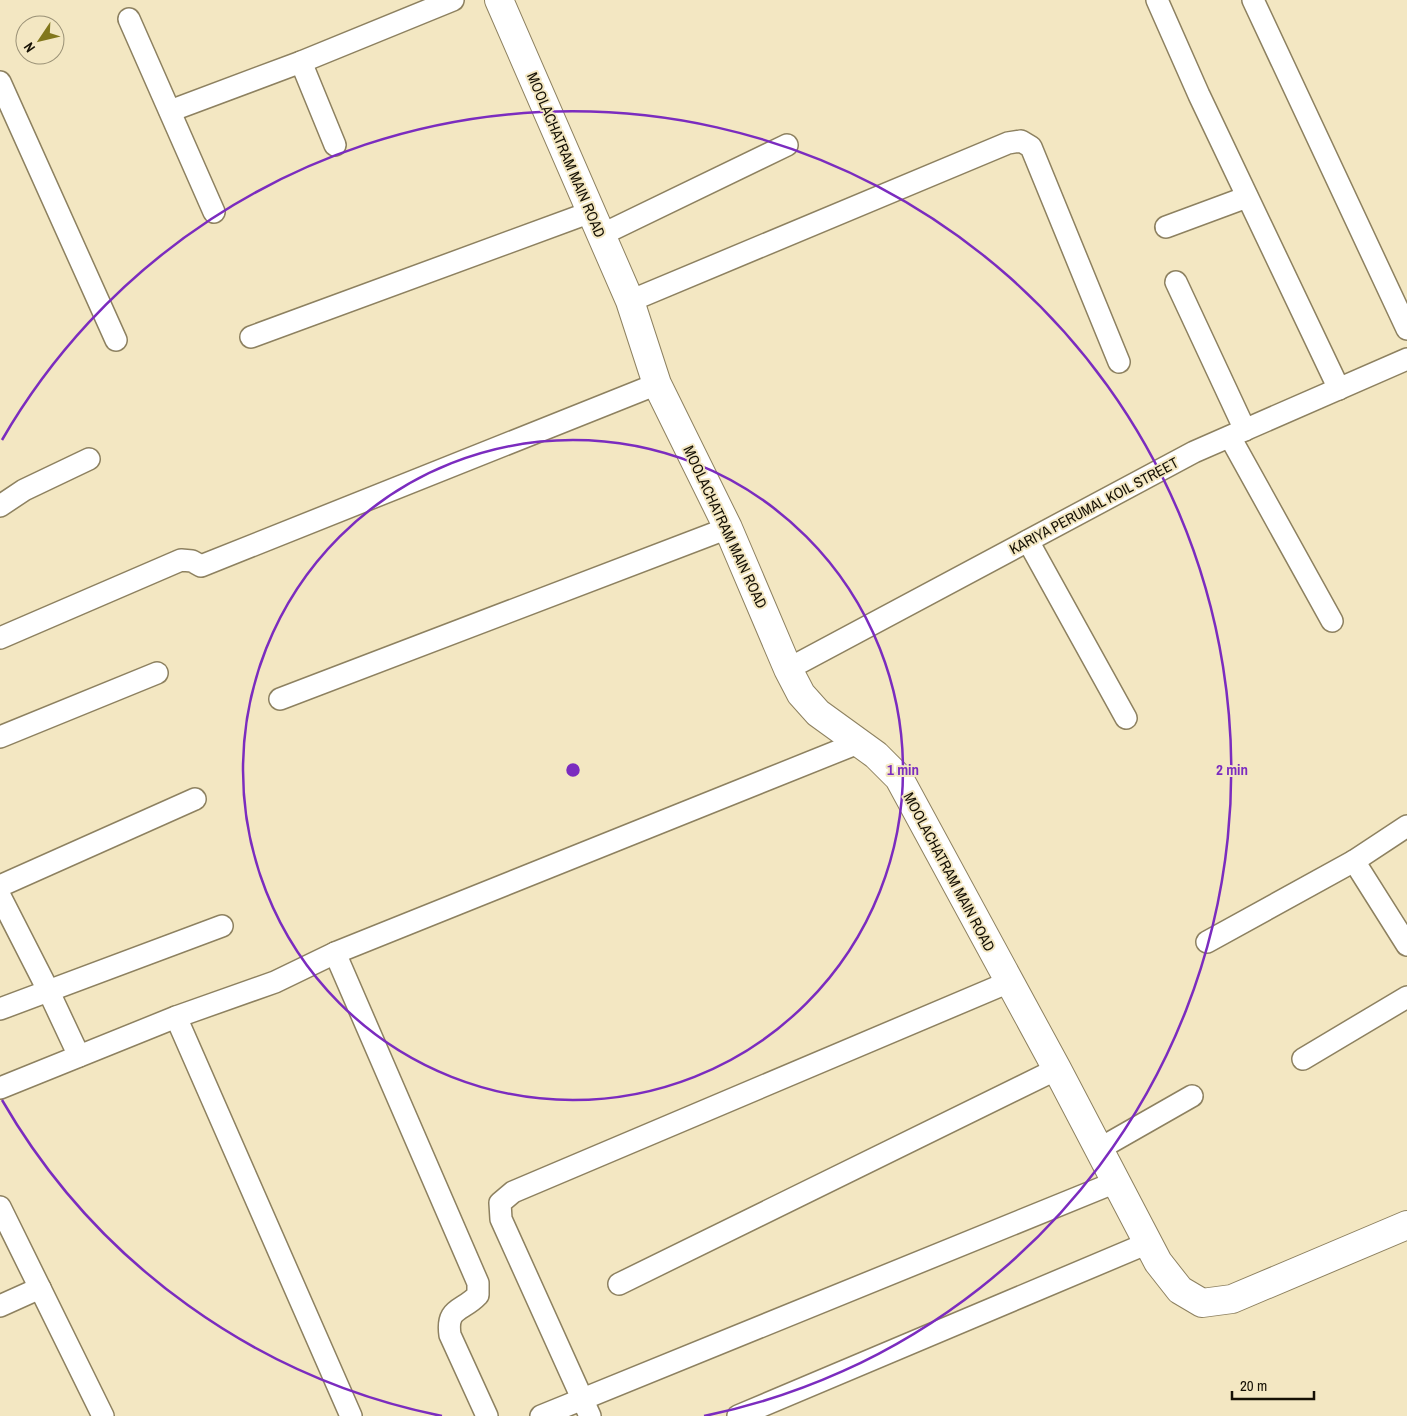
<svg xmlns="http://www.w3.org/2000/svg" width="1407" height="1416" font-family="'Archivo Narrow',sans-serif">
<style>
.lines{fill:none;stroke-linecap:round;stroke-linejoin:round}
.street-casing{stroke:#8d8160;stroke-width:24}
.secondary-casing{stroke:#8d8160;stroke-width:30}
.street{stroke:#fff;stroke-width:21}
.secondary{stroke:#fff;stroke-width:28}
.ring{fill:none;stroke:#7b2cbf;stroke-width:2.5}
.labels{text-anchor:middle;stroke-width:4;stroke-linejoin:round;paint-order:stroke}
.street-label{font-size:15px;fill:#151004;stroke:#f3e7c2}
.centre{fill:#7b2cbf;stroke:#f3e7c2;stroke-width:2.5}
.ring-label{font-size:15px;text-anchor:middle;font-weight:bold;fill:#7b2cbf;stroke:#f3e7c2;stroke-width:4;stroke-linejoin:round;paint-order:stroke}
</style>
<rect width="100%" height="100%" fill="#f3e7c2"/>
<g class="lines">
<defs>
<g id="street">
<path d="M1157,0L1199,95L1339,389"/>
<path d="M1253,0L1407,329"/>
<path d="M129,19L214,212"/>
<path d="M301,62L335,145"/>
<path d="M0,82L116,340"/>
<path d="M170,111L301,62L453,0"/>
<path d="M1166,227L1247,197"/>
<path d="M601,235L787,145"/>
<path d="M1176,282L1245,430"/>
<path d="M630,301L1008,143L1021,141L1031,147L1119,362"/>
<path d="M251,337L591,212"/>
<path d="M1230,437L1332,621"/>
<path d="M0,506L24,490L89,459"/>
<path d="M1028,541L1126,718"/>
<path d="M0,638L181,560L192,561L201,566L657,384"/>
<path d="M788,669L1194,452L1407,359"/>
<path d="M280,699L728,528"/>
<path d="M0,737L157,673"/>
<path d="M1354,861L1407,945"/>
<path d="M0,886L195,799"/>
<path d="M0,896L48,990L79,1056"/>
<path d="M1207,942L1354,861L1407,826"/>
<path d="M335,953L478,1283V1295C462,1312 446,1307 450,1335L487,1416"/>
<path d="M0,1009L222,926"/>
<path d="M176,1017L351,1416"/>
<path d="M1303,1059L1407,997"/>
<path d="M0,1088L176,1017L275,982L335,953L858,743"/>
<path d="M1099,1149L1192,1096"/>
<path d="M0,1207L103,1416"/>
<path d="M619,1284L1057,1069"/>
<path d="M0,1306L40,1288"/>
<path d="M541,1416L1116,1182"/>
<path d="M590,1416L501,1219L500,1203L513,1192L1009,982"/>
<path d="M738,1416L1148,1243"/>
</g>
<path id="secondary" d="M499,0L630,301L657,384L728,528L788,669L801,694L818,713L876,755L899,778L1057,1069L1158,1262L1180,1290L1202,1303L1232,1299L1407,1225"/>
</defs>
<use href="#street" class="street-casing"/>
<use href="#secondary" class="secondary-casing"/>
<use href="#street" class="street"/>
<use href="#secondary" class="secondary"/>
</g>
<g class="ring">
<circle cx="573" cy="770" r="330"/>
<path d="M442 1416A659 659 0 0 1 2 1100M2 440A659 659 0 1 1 704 1416"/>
</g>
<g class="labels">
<g class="street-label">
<text transform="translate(566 155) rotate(67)" y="5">MOOLACHATRAM MAIN ROAD</text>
<text transform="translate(1094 506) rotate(-28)" y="5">KARIYA PERUMAL KOIL STREET</text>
<text transform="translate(725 527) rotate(65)" y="5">MOOLACHATRAM MAIN ROAD</text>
<text transform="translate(949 872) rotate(62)" y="5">MOOLACHATRAM MAIN ROAD</text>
</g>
</g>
<circle cx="573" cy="770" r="8" class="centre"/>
<g class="ring-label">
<text x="903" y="775">1 min</text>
<text x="1232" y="775">2 min</text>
</g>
<g transform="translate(40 40) rotate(235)"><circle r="24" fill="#f3e7c2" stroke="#9a9176"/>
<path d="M0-4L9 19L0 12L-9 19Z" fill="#82771c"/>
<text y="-8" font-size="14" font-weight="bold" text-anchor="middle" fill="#151004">N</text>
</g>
<path d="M1232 1391v8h82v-8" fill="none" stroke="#151004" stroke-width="2.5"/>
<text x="1240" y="1391" font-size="15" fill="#151004" stroke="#f3e7c2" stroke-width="4" paint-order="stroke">20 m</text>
</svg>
